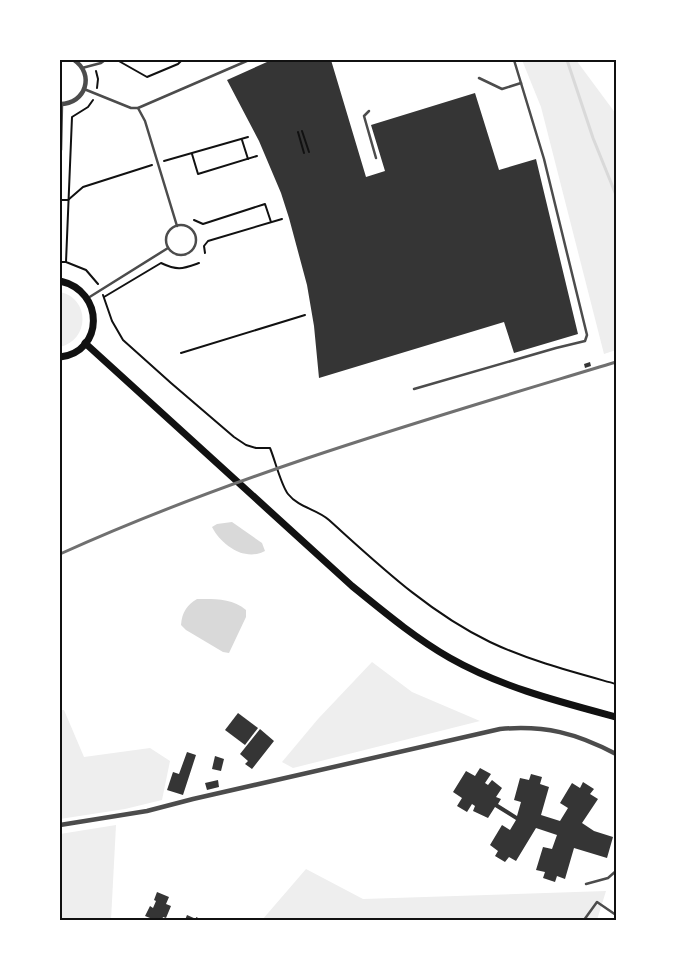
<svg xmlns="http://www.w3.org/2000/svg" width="676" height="980" font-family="'Space Grotesk',sans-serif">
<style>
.green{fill:#eee}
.water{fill:#d9d9d9}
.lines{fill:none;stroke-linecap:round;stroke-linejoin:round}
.stream{stroke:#d9d9d9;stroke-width:3}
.building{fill:#353535}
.path{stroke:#111;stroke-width:2}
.service{stroke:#4c4c4c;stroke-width:2.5}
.minor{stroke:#4c4c4c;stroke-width:4.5}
.primary{stroke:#111;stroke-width:7}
.rail{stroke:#707070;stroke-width:3}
.neatline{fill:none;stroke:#111;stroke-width:2}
</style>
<rect width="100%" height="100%" fill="#fff"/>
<g class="green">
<path d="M522,60H576L616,114V350L604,354L541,107Z"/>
<path d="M60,292C90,298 90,340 60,347Z"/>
<path d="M372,662L412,692L480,721L293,768L282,762L318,719Z"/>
<path d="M60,710H64L84,757L150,748L170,761L162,800L125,809L60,819Z"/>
<path d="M116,825L111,920H60V834Z"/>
<path d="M306,869L363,899L606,891L597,920H262Z"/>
</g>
<g class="water">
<path d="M232,522L262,543L265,551C245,562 221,545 212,527L217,524Z"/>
<path d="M197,599C215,599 232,598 246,610V617L229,653L223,652L186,630L181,625C182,612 187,605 197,599Z"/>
</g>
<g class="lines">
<path class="stream" d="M567,60L593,138L616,195"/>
</g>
<g class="building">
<path d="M266,60H331L366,177L385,171L371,125L475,93L499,170L536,159L578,334L514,353L504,322L319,378L314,326L307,285L289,218L281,193L259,141L227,80L267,62Z"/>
<path d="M590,362L591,366L585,368L584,364Z"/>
<path d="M238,713L258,728L245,745L225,730Z"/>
<path d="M260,729L274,741L252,769L245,764L248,761L240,754Z"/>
<path d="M187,752L196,755L183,795L167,790L173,772L179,774Z"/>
<path d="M215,756L224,759L221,771L212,769Z"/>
<path d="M480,768L491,774L485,783L488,785L492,780L502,788L496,797L501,799L498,804L517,816L521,802L514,800L520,778L529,780L531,774L542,777L540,784L549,787L541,815L560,821L568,808L560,803L572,783L580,788L583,782L594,789L590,794L598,799L582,823L594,831L613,837L607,858L574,848L565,879L557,876L555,882L543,878L545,872L536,870L543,847L552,849L557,835L536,828L516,861L509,857L505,862L495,856L498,851L490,845L502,825L510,830L516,820L495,807L488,818L473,811L475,806L472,804L467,812L457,806L462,798L453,792L466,771L475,776Z"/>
<path d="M218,780L219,787L207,790L205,783Z"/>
<path d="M157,892L169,897L166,904L171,906L166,918L163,917L162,920H155L145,916L150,906L153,908L156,901L154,900Z"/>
<path d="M187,915L196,919V917L203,920H185Z"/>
</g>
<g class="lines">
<g class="path">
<path d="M117,60L147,77L178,64L182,60"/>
<path d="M96,71L98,79L97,88"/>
<path d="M93,100L88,107L72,117L66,262L86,270L98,284"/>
<path d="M302,131L309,152"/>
<path d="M298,132L304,153"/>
<path d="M242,140L248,159"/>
<path d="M192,154L198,174L257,156"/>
<path d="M164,161L248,137"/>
<path d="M60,200H68L83,187L152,165"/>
<path d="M194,220L203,224L265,204L271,222"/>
<path d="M205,253L204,246L208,241L282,219"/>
<path d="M60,262H66"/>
<path d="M103,295L112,321L123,340L171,383L234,437L246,445L256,448H270C275,460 281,485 288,494C299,508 317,509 329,520C379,565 428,612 490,642C530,661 573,672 616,684"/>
<path d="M104,297L161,263C178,271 182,269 199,263"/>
<path d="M181,353L305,315"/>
</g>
<g class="service">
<path d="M82,68L101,63L105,60"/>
<path d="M479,78L502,89L521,83"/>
<path d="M84,89L131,108H138L249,60"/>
<path d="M138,108L145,121L177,226"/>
<path d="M369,111L364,116L376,158"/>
<circle cx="181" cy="240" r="15"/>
<path d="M88,298L168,248"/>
<path d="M414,389L556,348L585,341L587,335L544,159L514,60"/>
<path d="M586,884L608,878L616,871"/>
<path d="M584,920L597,902L616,915"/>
</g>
<g class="minor">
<path d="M60,104C86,104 95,74 74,60"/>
<path d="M60,150L61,104"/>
<path d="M60,825L147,811L193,799L500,729C545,725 576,733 616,754"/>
</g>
<g class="primary">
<path d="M60,281C105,291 104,352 60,357"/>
<path d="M85,343L352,586C384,612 415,638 450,658C501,687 560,702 616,717"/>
</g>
<path class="rail" d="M60,554C239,473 428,419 616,362"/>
</g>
<rect width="676" height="980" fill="none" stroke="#ffffff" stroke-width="122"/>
<rect x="61" y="61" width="554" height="858" class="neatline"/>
</svg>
